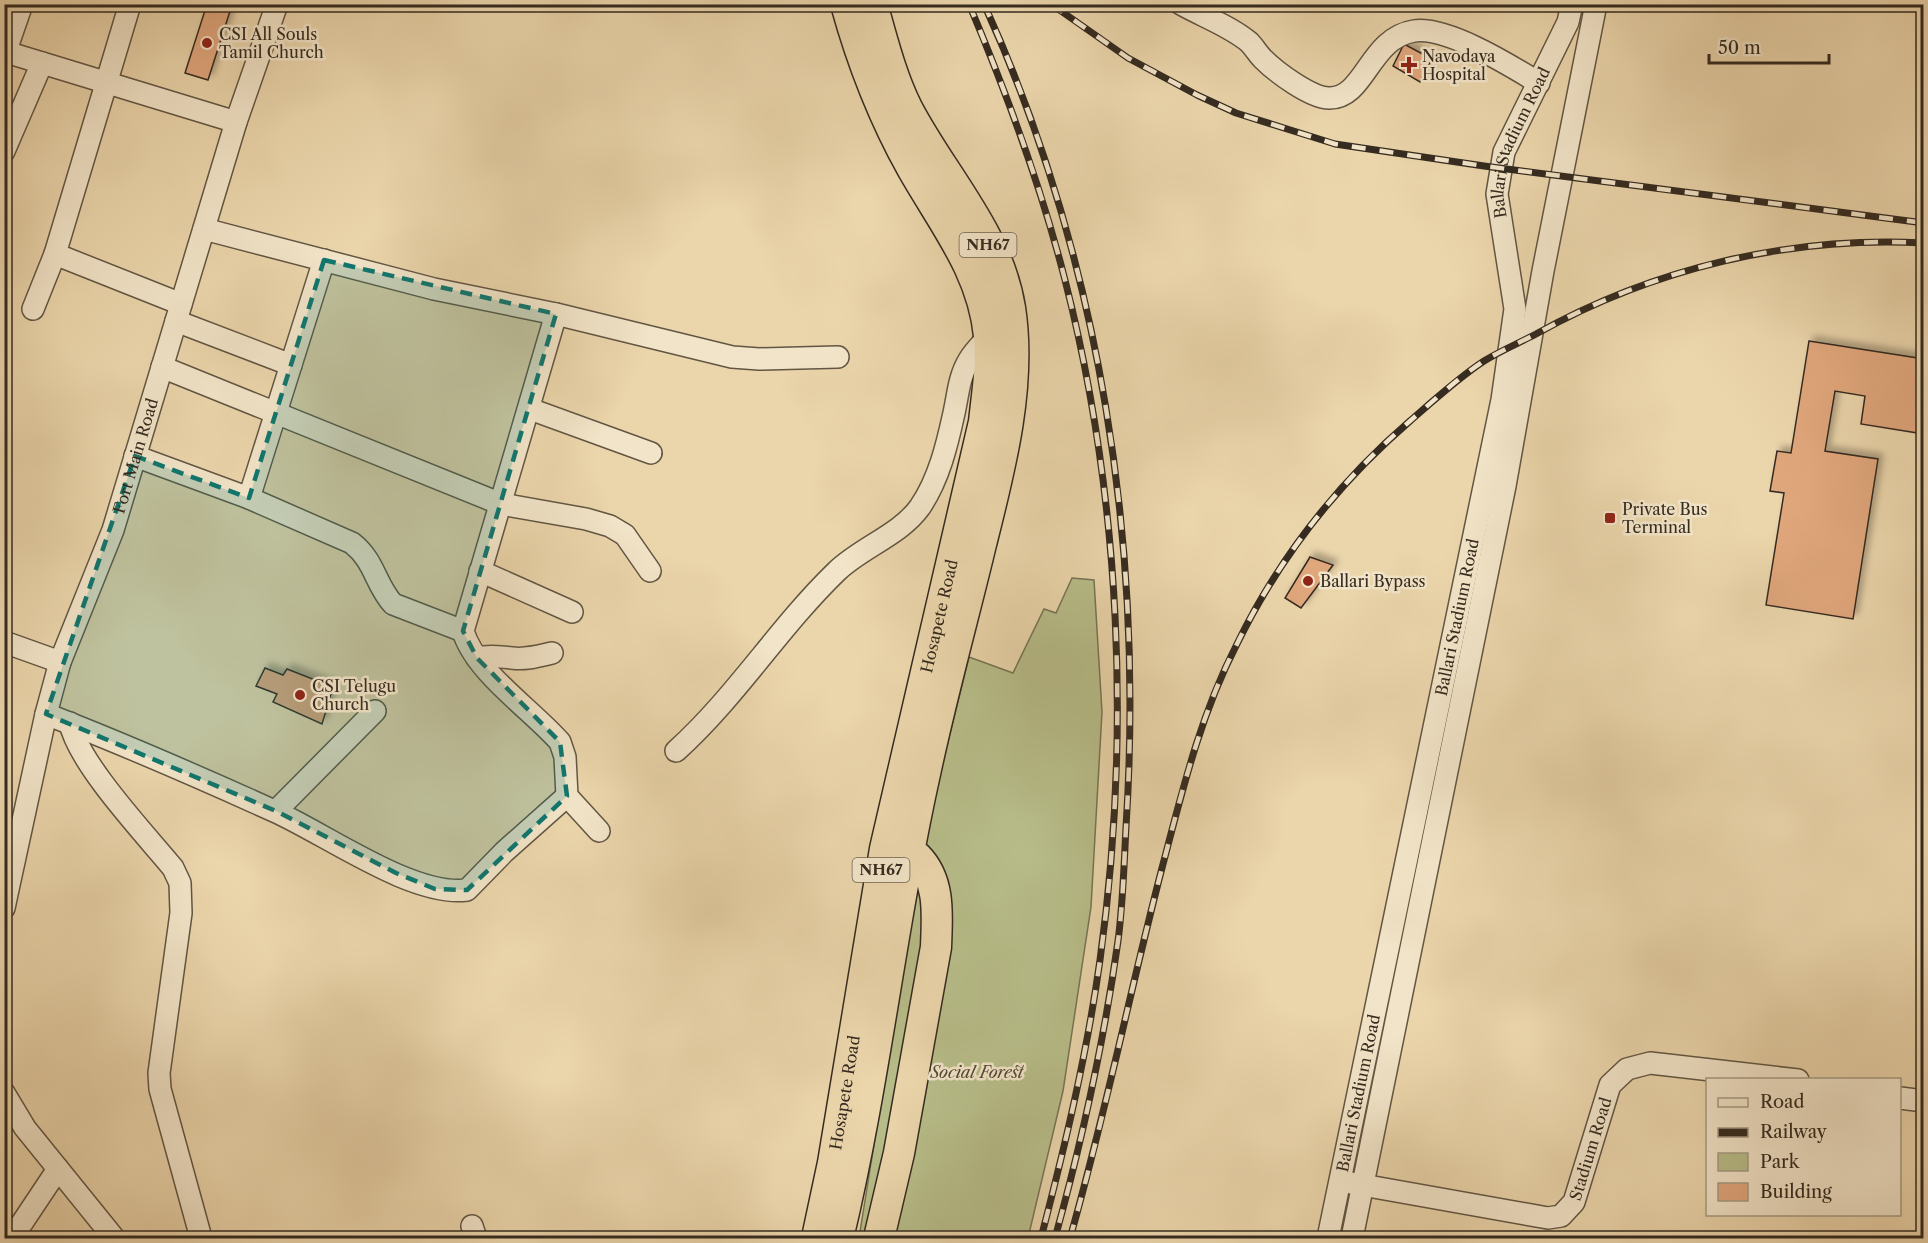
<svg xmlns="http://www.w3.org/2000/svg" width="1928" height="1243" font-family="'Libre Caslon Text',serif">
<style>
.green{fill:#b7bd89;stroke:#767454;stroke-width:1.5}
.building{fill:#e0a67c;stroke:#352b20;stroke-width:1.5;filter:url(#shadow)}
.lines{fill:none;stroke-linecap:round;stroke-linejoin:round}
.minor-casing{stroke:#625643;stroke-width:24}
.highway-casing{stroke:#352b20;stroke-width:33}
.minor{stroke:#f2e4c8;stroke-width:21}
.highway{stroke:#ebd5ab;stroke-width:30}
.rail-casing{stroke:#352b20;stroke-width:7}
.rail{stroke:#f2e4c8;stroke-width:4.5;stroke-dasharray:14;stroke-linecap:butt}
.marked{fill:#0f766e;fill-opacity:0.2;stroke:#0f766e;stroke-width:4.5;stroke-dasharray:12 8;stroke-linejoin:round}
.poi-dot{fill:#8f2418;stroke:#f2e4c8;stroke-width:2}
.labels{text-anchor:middle;stroke-width:5;stroke-linejoin:round;paint-order:stroke}
.shield{fill:#f2e4c8;stroke:#6e6252;stroke-width:1.5}
.shield-label{font-size:15px;font-weight:bold;fill:#352b20}
.poi-label{font-size:16px;fill:#352b20;stroke:#f2e4c8;text-anchor:start}
.street-label{font-size:16px;fill:#352b20;stroke:#f2e4c8}
.park-label{font-size:16px;font-style:italic;fill:#4f4835;stroke:#f2e4c8}
</style>
<defs>
<filter id="shadow"><feDropShadow dx="5" dy="-5" stdDeviation="3" flood-color="#0004"/></filter>
</defs>
<rect width="100%" height="100%" fill="#ebd5ab"/>
<filter id="stains"><feTurbulence type="fractalNoise" baseFrequency=".00333" numOctaves="4"/><feColorMatrix values="0 0 0 0 .2 0 0 0 0 .09 0 0 0 0 .02 0 0 0 .5 -.17"/></filter>
<radialGradient id="worn" r=".72"><stop offset=".6" stop-color="#630" stop-opacity="0"/><stop offset="1" stop-color="#630" stop-opacity=".3"/></radialGradient>
<path class="green" d="M1072,578L1094,580L1102,712L1091,907L1063,1091L1028,1238H859L921,851L969,657L1013,673L1044,609L1056,613Z"/>
<g class="building">
<path d="M207,4L231,8L208,80L185,73Z"/>
<path d="M1404,44L1432,59L1420,82L1393,66Z"/>
<path d="M1809,341L1924,359V434L1861,424L1865,396L1835,391L1825,451L1878,459L1853,619L1766,605L1784,493L1770,491L1777,451L1791,453Z"/>
<path d="M1310,557L1333,565L1301,608L1285,598Z"/>
<path d="M265,668L283,675L287,669L333,687L322,724L273,702L277,694L256,686Z"/>
</g>
<g class="lines">
<defs>
<g id="minor">
<path d="M1181,4C1202,16 1230,26 1249,42C1254,47 1258,54 1263,59C1276,72 1311,98 1329,98C1365,99 1369,38 1414,31C1447,26 1511,66 1539,83"/>
<path d="M6,52L236,122"/>
<path d="M4,56L22,4"/>
<path d="M4,151L42,63"/>
<path d="M204,229L434,289L556,314L732,357L759,359L838,357"/>
<path d="M55,254L181,304"/>
<path d="M33,309L55,254L130,4"/>
<path d="M556,314L463,631C475,672 532,710 560,742L565,757L567,796L599,831"/>
<path d="M176,321L291,365"/>
<path d="M162,367L501,504L586,519L610,526L625,535L650,571"/>
<path d="M530,409L651,453"/>
<path d="M135,456L249,498L352,543C375,561 375,584 393,604L463,631"/>
<path d="M249,498L324,260"/>
<path d="M480,571L572,612"/>
<path d="M4,642L60,662"/>
<path d="M477,658C490,655 499,657 512,658C526,660 539,656 552,653"/>
<path d="M46,714C123,744 199,777 274,811C326,834 412,897 467,890L504,852L567,796"/>
<path d="M70,723C78,763 145,834 173,868L180,883L181,913L159,1073L160,1089L201,1238"/>
<path d="M676,751C736,697 779,627 837,571C862,547 900,535 920,507C939,479 947,445 954,413C958,395 959,376 969,360C974,351 983,343 989,336"/>
<path d="M276,811L375,711"/>
<path id="s1" d="M4,908L46,714L60,662L113,530L236,122L277,4"/>
<path d="M4,1093L25,1128L114,1238"/>
<path d="M1900,1098L1924,1101"/>
<path id="s2" d="M1351,1183L1548,1218L1561,1216L1574,1202L1610,1085L1627,1069L1650,1063L1798,1080"/>
<path d="M472,1226L476,1238"/>
<path d="M12,1238L58,1169"/>
<path id="s3" d="M1328,1238L1502,400L1515,309L1497,194L1504,152L1568,22L1572,4"/>
<path d="M1352,1238L1505,486L1543,271L1596,4"/>
</g>
<g id="highway">
<path id="s4" d="M817,1238L833,1163L885,849L984,422C987,394 992,364 989,336C983,271 943,223 912,168C883,116 862,62 846,4"/>
<path d="M838,1238C875,1084 891,925 926,769C942,694 963,619 981,544C1000,469 1022,385 1010,308C998,232 941,174 907,108C891,76 882,39 872,4"/>
<path d="M879,1238L899,1153L936,947C937,916 941,881 917,857L891,850"/>
</g>
</defs>
<use href="#minor" class="minor-casing"/>
<use href="#highway" class="highway-casing"/>
<use href="#minor" class="minor"/>
<use href="#highway" class="highway"/>
<defs>
<g id="rail">
<path d="M969,4C1007,94 1041,186 1065,280C1121,499 1131,735 1100,960C1087,1054 1065,1146 1041,1238"/>
<path d="M984,4C1101,261 1144,546 1126,827C1124,865 1123,903 1118,941C1104,1041 1082,1141 1055,1238"/>
<path d="M1051,4L1128,58L1197,95L1236,113L1335,144L1484,166L1924,223"/>
<path d="M1070,1238C1105,1116 1130,991 1162,868C1182,792 1200,716 1236,646C1278,559 1337,484 1410,421C1433,401 1458,378 1484,361C1500,351 1519,343 1536,334C1654,268 1789,236 1924,243"/>
</g>
</defs>
<use href="#rail" class="rail-casing"/>
<use href="#rail" class="rail"/>
</g>
<path class="marked" d="M324,260L556,314L463,631L477,658L560,742L567,796L467,890L435,889L396,873L276,811L46,714L135,456L249,498Z"/>
<g class="poi-dot">
<circle cx="207" cy="43" r="6"/>
<path d="M1406 56h6v6h6v6h-6v6h-6v-6h-6v-6h6z"/>
<rect x="1604" y="512" width="12" height="12" rx="3"/>
<circle cx="1308" cy="581" r="6"/>
<circle cx="300" cy="695" r="6"/>
</g>
<g class="labels">
<g class="shield">
<rect x="959.5" y="233" width="57" height="24" rx="4.5"/>
<rect x="852.5" y="858" width="57" height="24" rx="4.5"/>
</g>
<g class="shield-label">
<text x="988" y="250">NH67</text>
<text x="881" y="875">NH67</text>
</g>
<g class="poi-label">
<text x="219" y="40">CSI All Souls<tspan x="219" dy="18">Tamil Church</tspan></text>
<text x="1422" y="62">Navodaya<tspan x="1422" dy="18">Hospital</tspan></text>
<text x="1622" y="515">Private Bus<tspan x="1622" dy="18">Terminal</tspan></text>
<text x="1320" y="587">Ballari Bypass</text>
<text x="312" y="692">CSI Telugu<tspan x="312" dy="18">Church</tspan></text>
</g>
<g class="street-label">
<text dy="6" stroke="none"><textPath href="#s3" startOffset="1120">Ballari Stadium Road</textPath></text>
<text dy="6" stroke="none"><textPath href="#s1" startOffset="472">Fort Main Road</textPath></text>
<text dy="6" stroke="none"><textPath href="#s4" startOffset="634">Hosapete Road</textPath></text>
<text dy="6" stroke="none"><textPath href="#s3" startOffset="634">Ballari Stadium Road</textPath></text>
<text dy="6" stroke="none"><textPath href="#s4" startOffset="148">Hosapete Road</textPath></text>
<text dy="6" stroke="none"><textPath href="#s3" startOffset="148">Ballari Stadium Road</textPath></text>
<text dy="6" stroke="none"><textPath href="#s2" startOffset="288">Stadium Road</textPath></text>
</g>
<g class="park-label">
<text x="977" y="1078">Social Forest</text>
</g>
</g>
<rect width="1928" height="1243" fill="none" stroke="#ebd5ab" stroke-width="24"/>
<rect x="6" y="6" width="1916" height="1231" fill="none" stroke="#352b20" stroke-width="3"/>
<rect x="12" y="12" width="1904" height="1219" fill="none" stroke="#352b20" stroke-width="1.5"/>
<rect x="1706" y="1078" width="195" height="138" fill="#f2e4c8" stroke="#a69a85" stroke-width="1.5"/>
<rect x="1718" y="1098" width="30" height="9" fill="#f2e4c8" stroke="#a69a85" stroke-width="1.5"/>
<text x="1760" y="1108" font-size="18" fill="#352b20">Road</text>
<rect x="1718" y="1128" width="30" height="9" fill="#352b20" stroke="#a69a85" stroke-width="1.5"/>
<text x="1760" y="1138" font-size="18" fill="#352b20">Railway</text>
<rect x="1718" y="1153" width="30" height="18" fill="#b7bd89" stroke="#a69a85" stroke-width="1.5"/>
<text x="1760" y="1168" font-size="18" fill="#352b20">Park</text>
<rect x="1718" y="1183" width="30" height="18" fill="#e0a67c" stroke="#a69a85" stroke-width="1.5"/>
<text x="1760" y="1198" font-size="18" fill="#352b20">Building</text>
<path d="M1709 54v9h120v-9" fill="none" stroke="#352b20" stroke-width="3"/>
<text x="1718" y="54" font-size="18" fill="#352b20" stroke="#f2e4c8" stroke-width="4.5" paint-order="stroke">50 m</text>
<rect width="100%" height="100%" filter="url(#stains)"/>
<rect width="100%" height="100%" fill="url(#worn)"/>
</svg>
